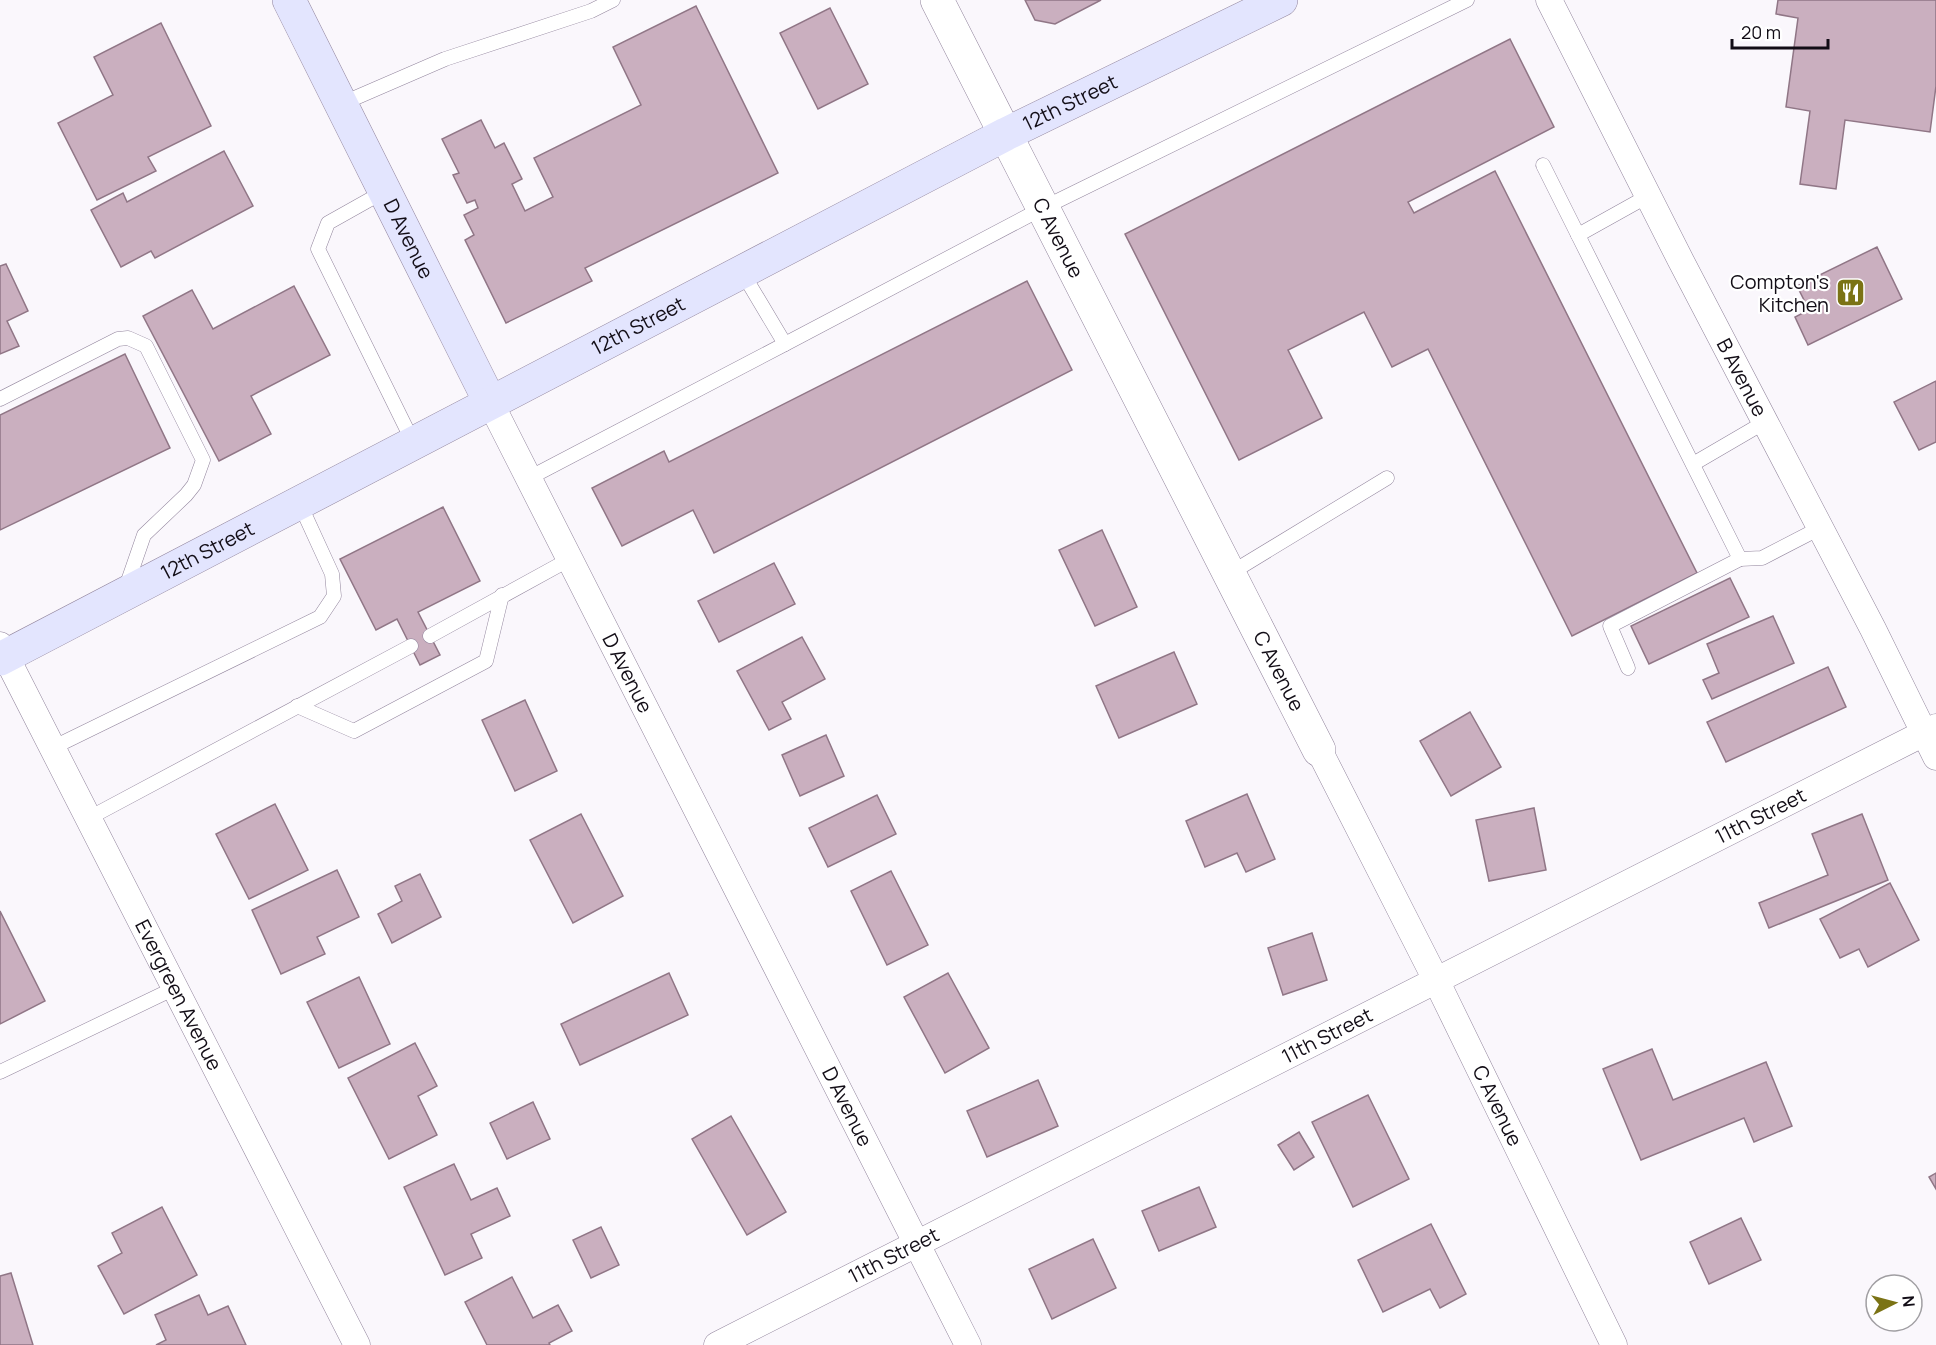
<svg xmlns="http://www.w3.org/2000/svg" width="1936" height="1345" font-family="Manrope,sans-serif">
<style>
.building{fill:#caafbf;stroke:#907686;stroke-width:1.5}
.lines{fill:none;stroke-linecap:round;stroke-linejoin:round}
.service-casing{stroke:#92859d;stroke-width:15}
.minor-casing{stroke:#92859d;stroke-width:27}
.tertiary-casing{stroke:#92859d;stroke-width:34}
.secondary-casing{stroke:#92859d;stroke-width:34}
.service{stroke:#fff;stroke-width:14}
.minor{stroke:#fff;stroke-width:26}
.tertiary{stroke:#fff;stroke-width:33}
.secondary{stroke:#e3e5fe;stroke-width:33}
.labels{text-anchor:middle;stroke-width:4.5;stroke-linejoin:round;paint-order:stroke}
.street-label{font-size:20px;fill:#120d16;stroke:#fff}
.poi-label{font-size:20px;fill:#120d16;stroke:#fff;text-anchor:end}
</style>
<rect width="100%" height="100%" fill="#faf7fc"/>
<g class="building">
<path d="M1025,0H1101L1055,24L1035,20Z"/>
<path d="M1778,0H1936V86L1930,132L1845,120L1836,189L1800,184L1810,111L1786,107L1798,18L1776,14Z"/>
<path d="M696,6L778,173L585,268L592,281L506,323L465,240L474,235L464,215L478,208L475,200L467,203L453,175L459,173L442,139L481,120L495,148L504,143L522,179L512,184L525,211L553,197L534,158L641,105L613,47Z"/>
<path d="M830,8L868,84L818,109L780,33Z"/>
<path d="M161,23L211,126L148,157L156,171L97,200L58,123L113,95L94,57Z"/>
<path d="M1510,39L1554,127L1408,202L1414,213L1495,171L1697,573L1572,636L1428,349L1392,367L1364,312L1288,350L1322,418L1239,460L1125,234Z"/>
<path d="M224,151L253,206L155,258L151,251L121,267L91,210L123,193L127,202Z"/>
<path d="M1877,247L1902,299L1808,345L1795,317L1809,310L1797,286Z"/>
<path d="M6,264L28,311L7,321L19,346L0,354V266Z"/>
<path d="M1027,281L1072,370L714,553L693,510L622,546L592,488L664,451L669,462Z"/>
<path d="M294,286L330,355L251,396L271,434L219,461L143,316L192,290L213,329Z"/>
<path d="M125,354L170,448L0,530V415Z"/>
<path d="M1936,381V442L1919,450L1894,402Z"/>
<path d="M443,507L480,581L418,612L440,655L420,665L397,619L376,630L340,559Z"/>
<path d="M1102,530L1137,607L1095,626L1059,550Z"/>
<path d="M774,563L795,604L719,642L698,601Z"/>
<path d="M1730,578L1749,617L1649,664L1631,626Z"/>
<path d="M1773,616L1794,663L1712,699L1703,680L1719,673L1707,644Z"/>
<path d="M802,637L825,679L782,702L791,719L769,730L737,671Z"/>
<path d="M1174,652L1197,704L1119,738L1096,686Z"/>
<path d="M1828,667L1846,707L1726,762L1707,722Z"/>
<path d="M525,700L557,771L515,791L482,720Z"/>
<path d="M1470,712L1501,767L1451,796L1420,741Z"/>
<path d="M826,735L844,776L800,796L782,755Z"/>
<path d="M1247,794L1275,859L1246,872L1237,853L1205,867L1186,821Z"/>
<path d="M877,795L896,834L828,867L809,828Z"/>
<path d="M275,804L308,870L249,899L216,834Z"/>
<path d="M1534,808L1546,870L1489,881L1476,820Z"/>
<path d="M581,814L623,896L573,923L530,840Z"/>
<path d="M1862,814L1888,880L1769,928L1759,903L1828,875L1812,834Z"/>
<path d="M337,870L359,917L317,937L325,954L281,974L252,910Z"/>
<path d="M891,871L928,945L887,965L851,891Z"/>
<path d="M420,874L441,917L392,943L378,914L402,901L395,886Z"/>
<path d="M1890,883L1919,940L1868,967L1859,949L1840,958L1820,919Z"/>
<path d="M0,911L45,1001L0,1024Z"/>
<path d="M1312,933L1327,980L1283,995L1268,948Z"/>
<path d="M669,973L688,1015L580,1065L561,1024Z"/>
<path d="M948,973L989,1048L945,1073L904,997Z"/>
<path d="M359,977L390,1044L339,1068L307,1002Z"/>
<path d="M415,1043L437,1086L418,1096L437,1135L389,1159L348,1078Z"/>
<path d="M1652,1049L1673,1100L1766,1062L1792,1126L1754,1142L1744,1118L1641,1160L1603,1069Z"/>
<path d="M1038,1080L1058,1126L987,1157L967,1111Z"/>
<path d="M1368,1095L1409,1179L1353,1207L1312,1122Z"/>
<path d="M533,1102L550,1139L507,1159L490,1123Z"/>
<path d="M731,1116L786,1212L747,1235L692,1139Z"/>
<path d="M1299,1132L1314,1157L1294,1170L1278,1145Z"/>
<path d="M454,1164L471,1200L497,1188L510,1216L471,1234L482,1258L445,1275L404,1187Z"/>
<path d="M1936,1173V1189L1929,1177Z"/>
<path d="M1199,1187L1216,1227L1159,1251L1142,1211Z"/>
<path d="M162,1207L197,1275L124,1314L98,1266L122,1253L112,1233Z"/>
<path d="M1741,1218L1761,1260L1709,1284L1690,1242Z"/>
<path d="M1431,1224L1466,1294L1440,1308L1430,1289L1383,1312L1358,1260Z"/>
<path d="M601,1227L619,1265L591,1278L573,1240Z"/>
<path d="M1093,1239L1116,1288L1052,1319L1029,1269Z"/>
<path d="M11,1273L33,1345H0V1276Z"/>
<path d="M512,1277L533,1318L558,1305L572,1331L549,1343L550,1345H487L465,1302Z"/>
<path d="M199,1295L208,1315L228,1306L246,1345H156L166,1340L155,1315Z"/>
</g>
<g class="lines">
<defs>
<g id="service">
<path d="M341,104L445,59L591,11L613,0"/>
<path d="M1543,165L1578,235"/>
<path d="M385,191L328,223L318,249L413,442"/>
<path d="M1648,196L1578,235L1740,559L1762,558L1820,528"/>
<path d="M785,344L1043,208L1467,0"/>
<path d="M0,399L118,339L128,338L146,346L203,460L194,485L186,495L144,535L126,587"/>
<path d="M1693,464L1765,422"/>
<path d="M529,478L785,344L742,272"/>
<path d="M1229,574L1387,478"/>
<path d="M430,636L570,559"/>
<path d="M1628,668L1610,626L1740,559"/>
<path d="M297,706L354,731L486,661L502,595"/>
<path d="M52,748L320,617L334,596L332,574L299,502"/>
<path d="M89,818L411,646"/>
<path d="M0,1072L175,988"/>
</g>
<g id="minor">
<path id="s1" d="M1549,0L1681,261L1873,629L1936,757"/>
<path id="s2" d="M490,402L968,1345"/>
<path id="s3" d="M0,645L357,1345"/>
<path id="s4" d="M1319,750L1436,980L1614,1345"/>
<path id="s5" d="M717,1345L1936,727"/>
</g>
<g id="tertiary">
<path id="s6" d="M937,0L1319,750"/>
</g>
<g id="secondary">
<path id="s7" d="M289,0L490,402"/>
<path id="s8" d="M0,659L1006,134L1281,0"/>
</g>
</defs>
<use href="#service" class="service-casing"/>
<use href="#minor" class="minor-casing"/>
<use href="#tertiary" class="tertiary-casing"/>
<use href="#secondary" class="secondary-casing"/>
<use href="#service" class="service"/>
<use href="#minor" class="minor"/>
<use href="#tertiary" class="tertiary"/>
<use href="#secondary" class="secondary"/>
</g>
<defs>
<symbol id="restaurant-square" viewBox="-11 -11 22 22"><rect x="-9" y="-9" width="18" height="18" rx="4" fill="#7b7315" stroke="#fff"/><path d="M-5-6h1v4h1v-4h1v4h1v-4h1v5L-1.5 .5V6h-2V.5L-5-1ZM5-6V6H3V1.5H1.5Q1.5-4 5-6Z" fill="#fff"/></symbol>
</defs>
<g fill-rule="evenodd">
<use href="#restaurant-square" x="1834" y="276" width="33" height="33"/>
</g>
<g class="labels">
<g class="street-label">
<text dy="7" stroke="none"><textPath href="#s8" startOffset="1206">12th Street</textPath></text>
<text dy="7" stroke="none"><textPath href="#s6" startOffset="267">C Avenue</textPath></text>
<text dy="7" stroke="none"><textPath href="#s7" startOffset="267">D Avenue</textPath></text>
<text dy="7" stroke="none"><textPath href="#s8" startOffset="720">12th Street</textPath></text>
<text dy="7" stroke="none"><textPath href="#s1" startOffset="424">B Avenue</textPath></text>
<text dy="7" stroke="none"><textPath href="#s8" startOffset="234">12th Street</textPath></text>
<text dy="7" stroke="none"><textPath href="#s6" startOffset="753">C Avenue</textPath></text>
<text dy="7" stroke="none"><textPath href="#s2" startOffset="304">D Avenue</textPath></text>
<text dy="7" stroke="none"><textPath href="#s5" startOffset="1170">11th Street</textPath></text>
<text dy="7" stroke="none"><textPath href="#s3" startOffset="393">Evergreen Avenue</textPath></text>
<text dy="7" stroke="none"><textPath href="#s5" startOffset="684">11th Street</textPath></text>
<text dy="7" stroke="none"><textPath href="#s4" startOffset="398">C Avenue</textPath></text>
<text dy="7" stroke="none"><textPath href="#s2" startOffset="790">D Avenue</textPath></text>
<text dy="7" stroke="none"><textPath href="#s5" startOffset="198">11th Street</textPath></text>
</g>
<g class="poi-label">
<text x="1829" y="289">Compton's<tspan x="1829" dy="23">Kitchen</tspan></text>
</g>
</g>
<g transform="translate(1894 1303) rotate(84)"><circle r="28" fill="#ffffff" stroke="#a09ea2" stroke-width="1.5"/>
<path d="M0-4.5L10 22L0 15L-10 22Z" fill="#7b7315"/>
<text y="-9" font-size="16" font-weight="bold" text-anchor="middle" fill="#120d16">N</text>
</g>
<path d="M1732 39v9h96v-9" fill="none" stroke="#120d16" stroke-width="3"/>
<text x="1741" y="39" font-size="18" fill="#120d16" stroke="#ffffff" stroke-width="4.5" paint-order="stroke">20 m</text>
</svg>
